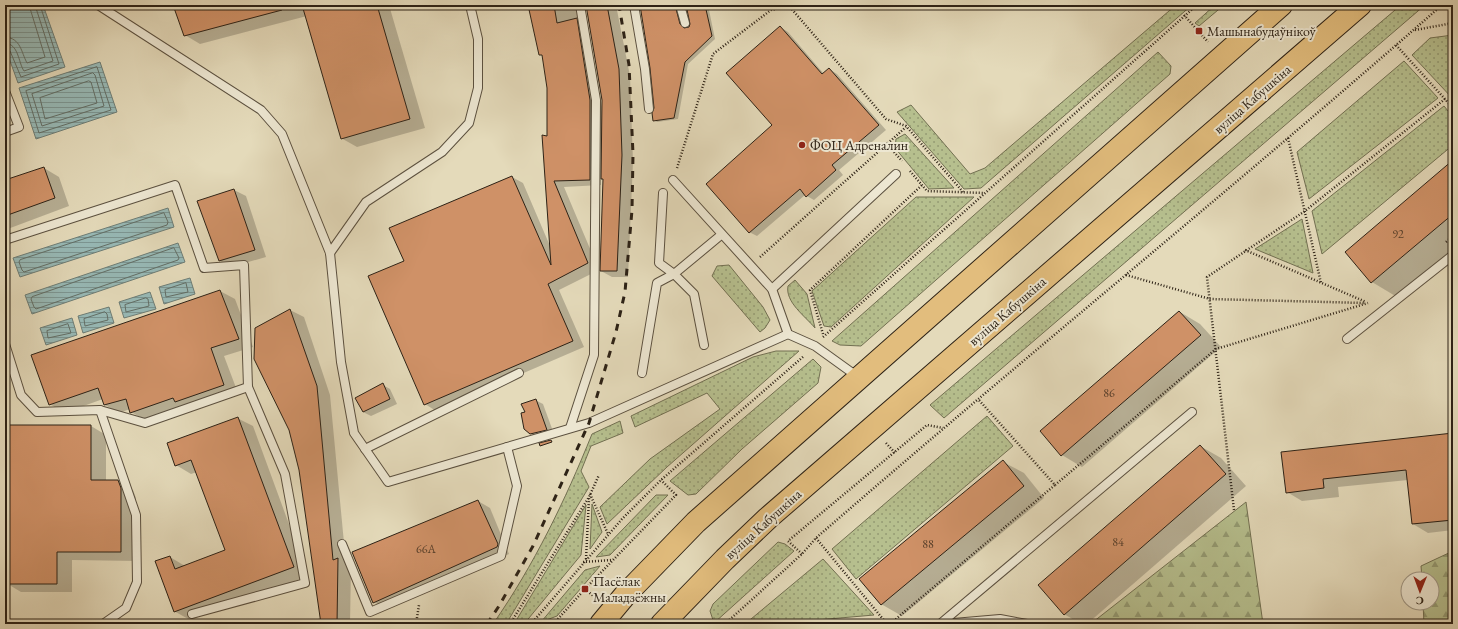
<svg xmlns="http://www.w3.org/2000/svg" width="1458" height="629" font-family="'EB Garamond',serif">
<style>
.grass{fill:url(#grass-dots);stroke:#727052}
.forest{fill:url(#forest-firs);stroke:#727052}
.water{fill:url(#water-rules);stroke:#6d7d76}
.shadow{fill:#0003;fill-rule:evenodd}
.lines{fill:none;stroke-linecap:round;stroke-linejoin:round}
.shore{stroke:#626e66;stroke-width:1}
.building{fill:#cf9167;stroke:#2d2216}
.service-casing{stroke:#5b503f;stroke-width:10}
.primary-casing{stroke:#2d2216;stroke-width:24}
.path{stroke:#2d2216;stroke-width:2.5;stroke-dasharray:1 2;stroke-linecap:butt}
.service{stroke:#ede7d2;stroke-width:8}
.primary{stroke:#e2bd7d;stroke-width:22}
.rail{stroke:#2d2216;stroke-width:3;stroke-dasharray:7 7;stroke-linecap:butt}
.poi-dot{fill:#8f2418;stroke:#ede7d2;stroke-width:1.5}
.labels{text-anchor:middle;stroke-width:4;stroke-linejoin:round;paint-order:stroke}
.number-label{font-size:12px;fill:#563e2a}
.poi-label{font-size:14px;fill:#2d2216;stroke:#ede7d2;text-anchor:start}
.street-label{font-size:14px;fill:#2d2216;stroke:#ede7d2}
</style>
<defs>
<pattern id="grass-dots" width="8" height="8" patternUnits="userSpaceOnUse"><rect width="8" height="8" fill="#b6bf8e"/><path d="M2 2h.1M6 6h.1" fill="none" stroke="#949b73" stroke-width="1.8" stroke-linecap="round"/></pattern>
<pattern id="forest-firs" width="22" height="20" patternUnits="userSpaceOnUse"><rect width="22" height="20" fill="#b6bf8e"/><path d="M5 1l3.5 6h-7zM16 11l3.5 6h-7z" fill="#949b73"/></pattern>
<pattern id="water-rules" width="6" height="5" patternUnits="userSpaceOnUse"><rect width="6" height="5" fill="#97b9b6"/><path d="M0 2.5h6" fill="none" stroke="#7c9693"/></pattern>
</defs>
<rect width="100%" height="100%" fill="#e4daba"/>
<filter id="stains"><feTurbulence type="fractalNoise" baseFrequency=".005" numOctaves="4"/><feColorMatrix values="0 0 0 0 .2 0 0 0 0 .09 0 0 0 0 .02 0 0 0 .5 -.17"/></filter>
<radialGradient id="worn" r=".72"><stop offset=".6" stop-color="#630" stop-opacity="0"/><stop offset="1" stop-color="#630" stop-opacity=".3"/></radialGradient>
<g class="grass">
<path d="M1176,5H1192L981,188L964,189L897,112L911,105L970,174L985,168Z"/>
<path d="M1215,5H1224L1199,26L1195,23Z"/>
<path d="M1401,5H1425L944,418L930,405Z"/>
<path d="M1453,35V99L1412,55L1430,38Z"/>
<path d="M1158,52L1171,66L1170,74L861,346L840,345L832,341Z"/>
<path d="M1404,61L1438,98L1309,199L1297,152Z"/>
<path d="M1444,106L1453,117V145L1322,254L1312,211Z"/>
<path d="M905,134L954,188L929,189L895,148L896,139Z"/>
<path d="M916,197H974L831,327L824,326L812,291Z"/>
<path d="M1302,219L1313,273L1255,249Z"/>
<path d="M729,265L763,307L770,320L765,328L760,332L712,276L717,266Z"/>
<path d="M795,280L807,294L815,328C805,316 785,302 788,286Z"/>
<path d="M776,351H799L667,467L607,524L600,507L650,459L720,409L707,393L635,427L631,416L753,357Z"/>
<path d="M813,359L821,367L818,383L742,449L696,494L688,495L670,481Z"/>
<path d="M987,416L1013,446L856,579L832,549Z"/>
<path d="M620,421L623,433L591,446L581,471L589,487L506,624H493C534,565 565,501 592,434Z"/>
<path d="M656,495H668L610,555L596,557Z"/>
<path d="M592,504L602,532L590,549Z"/>
<path d="M586,505L581,555L524,624H514Z"/>
<path d="M778,542L785,544L794,551L714,623L710,611L713,604Z"/>
<path d="M823,559L874,615L771,624H745Z"/>
<path d="M600,566L557,616L541,622L585,570Z"/>
</g>
<g class="forest">
<path d="M1246,502L1263,624H1096L1093,622Z"/>
<path d="M1453,551V624H1424L1423,603H1432V579H1422L1421,566Z"/>
</g>
<g class="water">
<path d="M5,5H43L65,67L18,83L5,47Z"/>
<path d="M100,62L117,112L36,139L19,88Z"/>
<path d="M168,208L174,227L20,277L13,258Z"/>
<path d="M178,243L185,262L32,314L25,295Z"/>
<path d="M190,278L195,294L164,304L159,287Z"/>
<path d="M150,292L156,309L124,318L119,302Z"/>
<path d="M109,307L114,323L83,333L78,316Z"/>
<path d="M72,318L77,335L46,345L40,328Z"/>
</g>
<g class="shadow">
<path d="M174,5H389L425,128L357,147L341,138L307,16L200,44L185,35Z"/>
<path d="M529,5H616L630,76L633,162L628,277H612L601,271L604,180L601,178V185L564,187L599,270L559,290L584,347L436,411L425,404L405,261L512,177L523,183L550,246L548,88L543,56L540,54ZM587,8L602,100V107L585,13Z"/>
<path d="M641,5H679L678,9L684,28L687,29L691,22L686,5H708L715,39L688,64L678,119L657,122L654,120L655,109L651,68Z"/>
<path d="M780,27L788,32L824,74L829,69L837,74L886,130L839,170L843,175L814,200L805,195L757,236L749,232L774,125Z"/>
<path d="M1453,162V250L1397,297L1372,282L1346,252Z"/>
<path d="M44,168L59,177L69,206L5,230V173L8,181Z"/>
<path d="M234,190L246,196L266,257L231,267L220,261L198,202Z"/>
<path d="M220,291L235,299L253,347L224,356L238,393L145,420L131,412L130,409L119,413L105,405L103,399L64,413L50,404L33,355Z"/>
<path d="M290,310L304,317L330,395L346,564L351,567L350,624H306L307,622L321,618L300,470L290,430L256,329Z"/>
<path d="M1180,312L1200,324L1221,347L1082,467L1062,455Z"/>
<path d="M383,385L390,389L397,404L371,416L363,412Z"/>
<path d="M535,400L543,404L554,434L539,438L531,434L526,412Z"/>
<path d="M237,418L253,426L308,576L190,620L174,611L170,557L185,566L226,551L197,472L191,474L176,465Z"/>
<path d="M5,426H91L106,435V481H118L133,490L136,498V561L72,560V592H21L6,583Z"/>
<path d="M1453,434V530L1428,533L1413,524L1408,480L1338,487L1339,497L1302,501L1287,492L1282,453Z"/>
<path d="M1200,446L1221,458L1246,486L1087,624H1081L1064,614Z"/>
<path d="M1003,462L1024,473L1044,498L902,616L881,604Z"/>
<path d="M478,501L490,508L509,554L386,609L374,602Z"/>
<path d="M196,621L210,624H195Z"/>
</g>
<g class="lines">
<g class="shore">
<path d="M5,37C21,38 21,52 27,63L45,57L29,5"/>
<path d="M5,43C19,44 18,62 24,71L53,61L35,5"/>
<path d="M5,48L10,51L21,77L59,64L40,5"/>
<path d="M97,67L111,110L39,133L26,91Z"/>
<path d="M93,73L95,75L104,106L42,126L32,94Z"/>
<path d="M89,81L91,82L97,103L45,119L40,98Z"/>
<path d="M164,213L168,222L167,225L24,272L22,270L19,262L20,260Z"/>
<path d="M174,248L179,258L178,260L36,309L34,307L31,299L32,297Z"/>
<path d="M186,283L188,292L166,297L165,290Z"/>
<path d="M146,298L148,299L149,306L126,312L125,305Z"/>
<path d="M105,312L107,314L108,320L85,326L84,319Z"/>
<path d="M68,324L71,333L48,338L47,331Z"/>
</g>
</g>
<g class="building">
<path d="M173,5H281L282,10L184,36Z"/>
<path d="M302,5H377L410,119L341,139Z"/>
<path d="M528,5H554L557,23L577,18L590,100V180L554,181L588,263L548,284L573,341L424,405L368,276L404,261L389,228L512,176L551,265L542,135L547,136V88L542,55H539Z"/>
<path d="M586,5H607L619,69L622,155L617,271H600L603,179H601L602,100Z"/>
<path d="M640,5H675L680,24L684,28L689,27L690,24L686,5H705L712,36L685,62L674,118L653,121L652,113L654,108L650,68Z"/>
<path d="M780,26L822,74L829,68L879,125L832,165L836,170L806,197L800,189L749,233L706,184L772,125L726,73Z"/>
<path d="M1453,160V214L1371,283L1345,252Z"/>
<path d="M44,167L55,198L5,216V180Z"/>
<path d="M234,189L255,250L219,261L197,201Z"/>
<path d="M220,290L239,339L211,348L224,385L175,402L173,398L130,413L126,399L104,405L98,388L49,405L31,355Z"/>
<path d="M290,309L317,386L333,560L338,558L337,624H321L299,470L289,430L254,359L255,328Z"/>
<path d="M1179,311L1201,335L1061,456L1040,431Z"/>
<path d="M383,383L390,399L363,412L355,398Z"/>
<path d="M536,399L547,430L530,434L524,429L521,413L525,412L521,404Z"/>
<path d="M238,417L294,567L174,612L155,561L170,556L175,569L225,550L191,460L175,466L167,443Z"/>
<path d="M5,425H91V480H118L121,488V552H57V584H5Z"/>
<path d="M1453,433V520L1412,524L1406,470L1323,479L1324,488L1286,493L1281,452Z"/>
<path d="M551,440L552,442L540,446L539,443Z"/>
<path d="M1200,445L1226,474L1064,615L1038,585Z"/>
<path d="M1003,460L1024,486L881,605L859,579Z"/>
<path d="M478,500L498,544L497,547L373,603L352,552Z"/>
</g>
<g class="lines">
<defs>
<g id="service">
<path d="M98,5L261,110L282,134L330,253L341,362L354,433L388,482L589,423L788,334"/>
<path d="M634,5L645,69L649,109"/>
<path d="M680,5L685,23"/>
<path d="M5,91L19,127L5,132"/>
<path d="M673,180L772,289L788,334L815,346L858,377"/>
<path d="M5,240L175,185L204,268L244,265L248,387L145,423L100,410L37,412L21,395L5,344"/>
<path d="M330,253L366,202L442,152L469,123L478,88V39L470,5"/>
<path d="M772,289L896,174"/>
<path d="M1347,339L1453,255"/>
<path d="M704,345L694,294L674,274L721,235"/>
<path d="M642,373L657,283L674,274L659,263L663,193"/>
<path d="M100,410L136,515L137,582L126,608L103,624"/>
<path d="M570,428L594,355L596,100L580,5"/>
<path d="M365,449L519,373"/>
<path d="M342,544L370,612L501,556L517,486L507,447"/>
<path d="M192,614L305,583L285,474L248,387"/>
<path d="M940,624L1192,412"/>
<path d="M942,624L1000,619L1027,624"/>
</g>
<g id="primary">
<path d="M601,624L626,594L696,522L1281,5"/>
<path d="M662,624L725,559L768,518L1360,5"/>
</g>
</defs>
<use href="#service" class="service-casing"/>
<use href="#primary" class="primary-casing"/>
<g class="path">
<path d="M790,7L886,119L906,126L963,192"/>
<path d="M1184,15L1208,42"/>
<path d="M1415,30L1453,23"/>
<path d="M1396,45L1453,108"/>
<path d="M1288,138L1321,283"/>
<path d="M886,143L902,161"/>
<path d="M677,168L713,54L771,10L793,5"/>
<path d="M910,171L927,191L984,193"/>
<path d="M1446,242L1453,236"/>
<path d="M1245,250L1366,302"/>
<path d="M760,257L906,127"/>
<path d="M1126,275L1210,299L1365,303"/>
<path d="M823,334L810,290L922,185"/>
<path d="M823,337L1197,5"/>
<path d="M886,443L895,453"/>
<path d="M1055,485L1216,349L1368,303"/>
<path d="M590,494L608,534"/>
<path d="M1234,510L1207,277L1305,211L1445,99"/>
<path d="M816,538L887,624"/>
<path d="M802,554L788,541L927,425L943,428"/>
<path d="M586,559L589,498"/>
<path d="M583,562L612,560"/>
<path d="M585,589L597,599"/>
<path d="M416,624L419,605"/>
<path d="M510,624L589,497L599,475"/>
<path d="M531,624L622,519L661,480L804,356"/>
<path d="M547,624L557,620L585,589L676,495L661,480"/>
<path d="M725,624L802,554L816,538C1023,358 1236,186 1442,5"/>
<path d="M892,624L897,618L1055,485L978,399"/>
</g>
<use href="#service" class="service"/>
<use href="#primary" class="primary"/>
<path class="rail" d="M487,624L499,606L533,546L589,423L616,332L625,292L632,210L633,154L629,65L619,5"/>
</g>
<g class="poi-dot">
<rect x="1195" y="27" width="8" height="8" rx="2"/>
<circle cx="802" cy="145" r="4"/>
<rect x="581" y="585" width="8" height="8" rx="2"/>
</g>
<g class="labels">
<g class="number-label">
<text x="1398" y="238">92</text>
<text x="1109" y="397">86</text>
<text x="1118" y="546">84</text>
<text x="928" y="548">88</text>
<text x="426" y="553">66А</text>
</g>
<g class="poi-label">
<text x="1207" y="36">Машынабудаўнікоў</text>
<text x="810" y="150">ФОЦ Адреналин</text>
<text x="593" y="586">Пасёлак<tspan x="593" dy="16">Маладзёжны</tspan></text>
</g>
<g class="street-label">
<text transform="translate(1252 99) rotate(-41)" y="5">вуліца Кабушкіна</text>
<text transform="translate(1007 311) rotate(-41)" y="5">вуліца Кабушкіна</text>
<text transform="translate(763 524) rotate(-42)" y="5">вуліца Кабушкіна</text>
</g>
</g>
<rect width="1458" height="629" fill="none" stroke="#e4daba" stroke-width="20"/>
<rect x="6" y="6" width="1446" height="617" fill="none" stroke="#2d2216" stroke-width="2"/>
<rect x="10" y="10" width="1438" height="609" fill="none" stroke="#2d2216"/>
<g transform="translate(1420 591) rotate(181)"><circle r="19" fill="#ede7d2" stroke="#a09887"/>
<path d="M0-3L7 15L0 10L-7 15Z" fill="#8f2418"/>
<text y="-6" font-size="11" font-weight="bold" text-anchor="middle" fill="#2d2216">С</text>
</g>
<rect width="100%" height="100%" filter="url(#stains)"/>
<rect width="100%" height="100%" fill="url(#worn)"/>
</svg>
